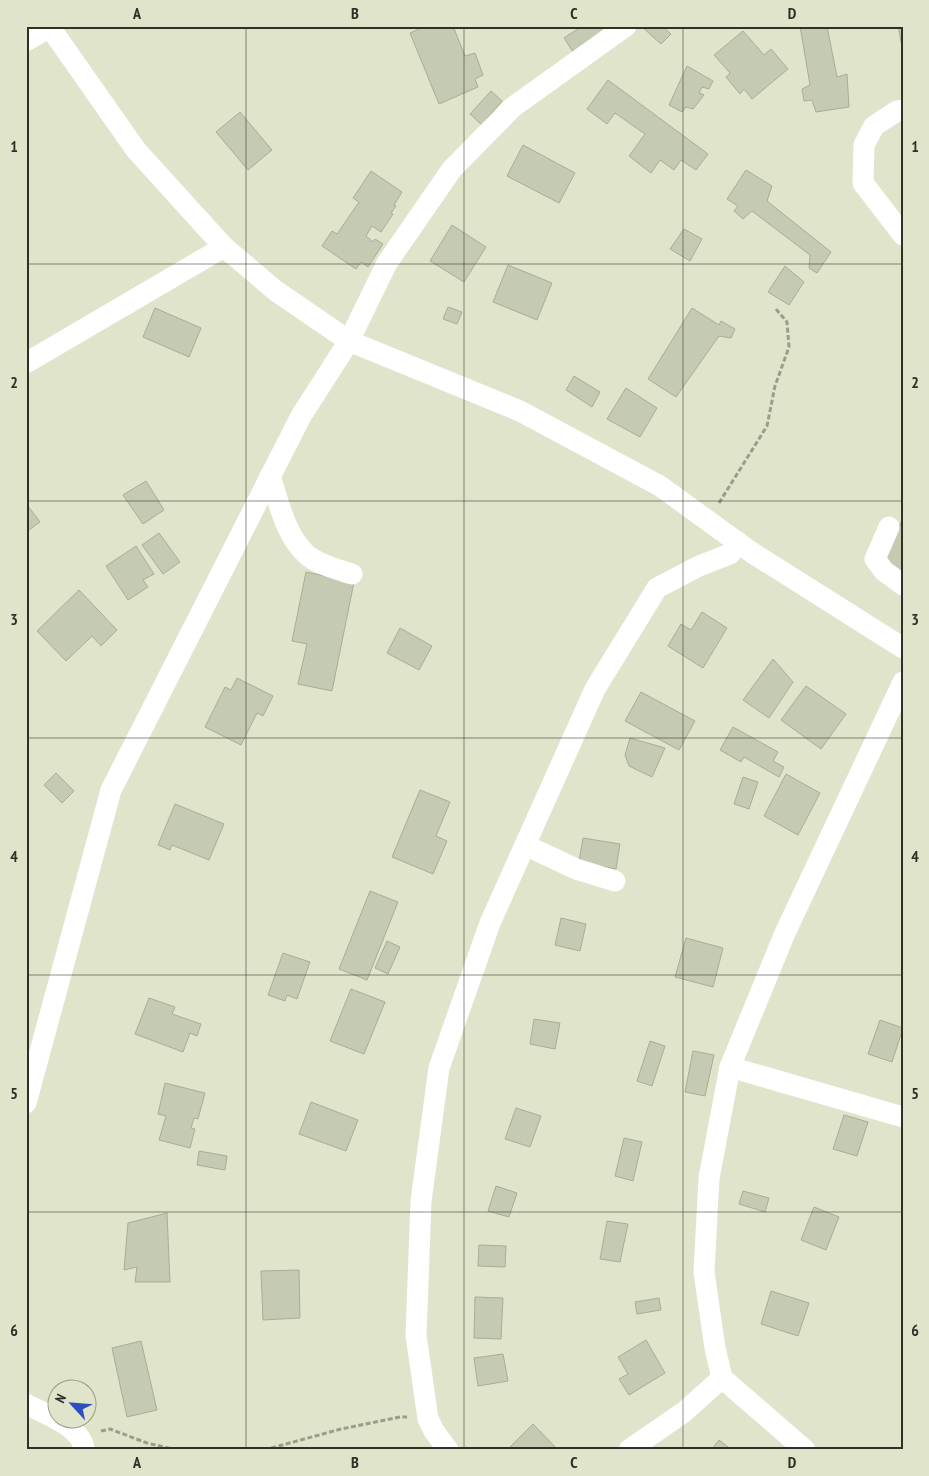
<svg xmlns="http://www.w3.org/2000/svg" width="929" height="1476" font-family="'PT Sans Narrow',sans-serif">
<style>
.building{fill:#c5cab2;stroke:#a8ad95}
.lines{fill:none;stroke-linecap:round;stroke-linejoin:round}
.path{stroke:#9a9d8a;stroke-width:3;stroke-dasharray:5 2.5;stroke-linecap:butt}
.street{stroke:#fff;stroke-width:21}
.grid{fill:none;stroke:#2f3027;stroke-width:1;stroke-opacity:0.55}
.neatline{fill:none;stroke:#2f3027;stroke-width:2}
.grid-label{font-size:16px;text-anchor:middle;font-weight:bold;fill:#2f3027}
</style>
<rect width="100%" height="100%" fill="#dfe4cb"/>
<g class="building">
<path d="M426,26H453L465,56L475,53L483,75L475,79L478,87L439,104L410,33Z"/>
<path d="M582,26H617L575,55L564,38Z"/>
<path d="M641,26H662L671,34L661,44Z"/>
<path d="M800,26H827L837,77L847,74L849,107L816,112L812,100L804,101L802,89L810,85Z"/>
<path d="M898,26H903V52Z"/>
<path d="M743,31L764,55L771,49L788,69L752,99L744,89L740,94L726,77L730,73L714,55Z"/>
<path d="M687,66L713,81L709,89L702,87L699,93L704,95L693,109L686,107L682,112L669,105Z"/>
<path d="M608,80L708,154L696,170L681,160L674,170L660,160L651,173L629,156L645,134L615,113L607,124L587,109Z"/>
<path d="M491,91L502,101L482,125L470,114Z"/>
<path d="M240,112L272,150L248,170L216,132Z"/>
<path d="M523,145L575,173L559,203L507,176Z"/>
<path d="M746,170L772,186L767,201L831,252L817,273L809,268L810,255L752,211L743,219L734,211L738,206L727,199Z"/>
<path d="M371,171L402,192L394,205L396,206L391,213L393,214L381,232L372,226L366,236L373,242L375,239L383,244L368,267L361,262L356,269L322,246L332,231L337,234L359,202L353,198Z"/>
<path d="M452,225L486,247L464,282L430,261Z"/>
<path d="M684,229L702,239L690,261L670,249Z"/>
<path d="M508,265L552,283L537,320L493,302Z"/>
<path d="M785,266L804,282L789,305L768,292Z"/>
<path d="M448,307L462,312L457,324L443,319Z"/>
<path d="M155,308L201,328L189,357L143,337Z"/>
<path d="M692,308L719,325L721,321L735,329L731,338L719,336L676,397L648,379Z"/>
<path d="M574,376L600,392L592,407L566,390Z"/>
<path d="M626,388L657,408L640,437L607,419Z"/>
<path d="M146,481L164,510L143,524L123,495Z"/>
<path d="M28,506L40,522L26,532V507Z"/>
<path d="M903,518V576L883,563Z"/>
<path d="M159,533L180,562L163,574L142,545Z"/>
<path d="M136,546L154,574L143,580L148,587L128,600L106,566Z"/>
<path d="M306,572L354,582L332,691L298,684L307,644L292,641Z"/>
<path d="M79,590L117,630L101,646L92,636L66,661L37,631Z"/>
<path d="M702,612L727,628L703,668L668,646L681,624L691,630Z"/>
<path d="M400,628L432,646L419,670L387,653Z"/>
<path d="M773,659L793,682L769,718L743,700Z"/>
<path d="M237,678L273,696L263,716L257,713L241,745L205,727L225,687L231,690Z"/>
<path d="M806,686L846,714L821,749L781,720Z"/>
<path d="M641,692L695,721L679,750L625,721Z"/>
<path d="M733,727L778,752L773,761L784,767L779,777L744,757L741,762L720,750Z"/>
<path d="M630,738L665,748L652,777L629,766L625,755Z"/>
<path d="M56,773L74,791L62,803L44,785Z"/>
<path d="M786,774L820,793L798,835L764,816Z"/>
<path d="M743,777L758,782L749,809L734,804Z"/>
<path d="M420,790L450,802L436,836L447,841L433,874L392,857Z"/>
<path d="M175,804L224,824L209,860L172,845L170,850L158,845Z"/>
<path d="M583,838L620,844L616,869L579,862Z"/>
<path d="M370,891L398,902L367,980L339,969Z"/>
<path d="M561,918L586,924L580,951L555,945Z"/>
<path d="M686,938L723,948L713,987L675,977Z"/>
<path d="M387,941L400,947L388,974L375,968Z"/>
<path d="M283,953L310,962L297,999L287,995L285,1001L268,995Z"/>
<path d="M351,989L385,1002L364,1054L330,1041Z"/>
<path d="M149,998L175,1007L172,1014L201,1024L197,1036L190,1033L183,1052L135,1034Z"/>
<path d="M534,1019L560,1023L555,1049L530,1044Z"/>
<path d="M880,1020L903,1028L892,1062L868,1054Z"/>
<path d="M650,1041L665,1046L652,1086L637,1081Z"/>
<path d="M693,1051L714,1055L705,1096L685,1092Z"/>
<path d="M165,1083L205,1093L198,1119L194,1118L191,1128L195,1129L190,1148L159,1140L166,1116L158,1114Z"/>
<path d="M311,1102L358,1120L346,1151L299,1134Z"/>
<path d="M516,1108L541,1116L530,1147L505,1139Z"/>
<path d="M844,1115L868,1122L857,1156L833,1149Z"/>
<path d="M624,1138L642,1142L633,1181L615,1176Z"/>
<path d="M199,1151L227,1156L225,1170L197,1165Z"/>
<path d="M496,1186L517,1193L509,1217L488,1211Z"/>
<path d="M743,1191L769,1198L765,1212L739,1204Z"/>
<path d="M814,1207L839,1217L826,1250L801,1240Z"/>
<path d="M167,1213L170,1282H135L137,1267L124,1270L128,1223Z"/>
<path d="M607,1221L628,1224L620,1262L600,1259Z"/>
<path d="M479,1245L506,1246L505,1267L478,1266Z"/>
<path d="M299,1270L300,1318L263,1320L261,1271Z"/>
<path d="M771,1291L809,1303L798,1336L761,1324Z"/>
<path d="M475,1297L503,1298L501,1339L474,1338Z"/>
<path d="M659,1298L661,1310L637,1314L635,1302Z"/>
<path d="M646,1340L665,1373L629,1395L619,1379L628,1374L618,1357Z"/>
<path d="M141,1341L157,1410L127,1417L112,1348Z"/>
<path d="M503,1354L508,1381L478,1386L474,1358Z"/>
<path d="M533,1424L557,1449L556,1450H512L510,1447Z"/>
<path d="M719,1440L732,1450H711Z"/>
</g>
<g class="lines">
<g class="path">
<path d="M719,503L767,426L775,386L789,347L787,322L775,308"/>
<path d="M101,1431L110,1429L147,1443L177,1450"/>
<path d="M264,1450L341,1429L400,1417H407"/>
</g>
<g class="street">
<path d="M49,26L136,150L224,247L276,291L349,341L520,411L660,486L751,552L903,648"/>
<path d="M26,41L50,27"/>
<path d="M903,110L897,111L874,126L864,145L863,183L903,235"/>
<path d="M26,363L224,247"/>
<path d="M270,476C279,503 285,534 306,554C316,564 339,570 352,574"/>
<path d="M889,527L875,559L884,571L903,585"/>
<path d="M525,845L576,869L615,881"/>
<path d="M730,1067L903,1117"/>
<path d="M26,1103L111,790L301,416L349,341L387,263L452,169L513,107L626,26"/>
<path d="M26,1404C45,1414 83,1427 84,1450"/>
<path d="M448,1450L434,1431L428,1419L416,1335L421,1201L439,1068L490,923L595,689L657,588L699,566L730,554L738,542"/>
<path d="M629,1450L684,1412L722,1378"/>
<path d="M805,1450L722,1378L715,1348L704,1272L709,1178L730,1067L785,933L903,682"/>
</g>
</g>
<path class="grid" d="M246,26V1450M464,26V1450M683,26V1450M26,264H903M26,501H903M26,738H903M26,975H903M26,1212H903"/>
<rect width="929" height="1476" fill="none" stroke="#dfe4cb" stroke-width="55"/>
<g transform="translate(72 1404) rotate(296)"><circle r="24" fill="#dfe4cb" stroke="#999c89"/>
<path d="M0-4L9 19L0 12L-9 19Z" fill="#2e4fbf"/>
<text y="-8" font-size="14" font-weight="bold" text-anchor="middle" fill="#2f3027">N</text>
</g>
<rect x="28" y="28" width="874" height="1420" class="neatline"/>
<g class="grid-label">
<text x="137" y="19">A</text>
<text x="355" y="19">B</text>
<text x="574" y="19">C</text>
<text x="792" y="19">D</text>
<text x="14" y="152">1</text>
<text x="915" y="152">1</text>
<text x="14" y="388">2</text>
<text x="915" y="388">2</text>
<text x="14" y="625">3</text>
<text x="915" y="625">3</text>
<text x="14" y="862">4</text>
<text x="915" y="862">4</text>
<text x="14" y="1099">5</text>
<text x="915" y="1099">5</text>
<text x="14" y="1336">6</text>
<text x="915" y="1336">6</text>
<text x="137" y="1468">A</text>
<text x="355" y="1468">B</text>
<text x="574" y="1468">C</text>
<text x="792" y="1468">D</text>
</g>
</svg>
